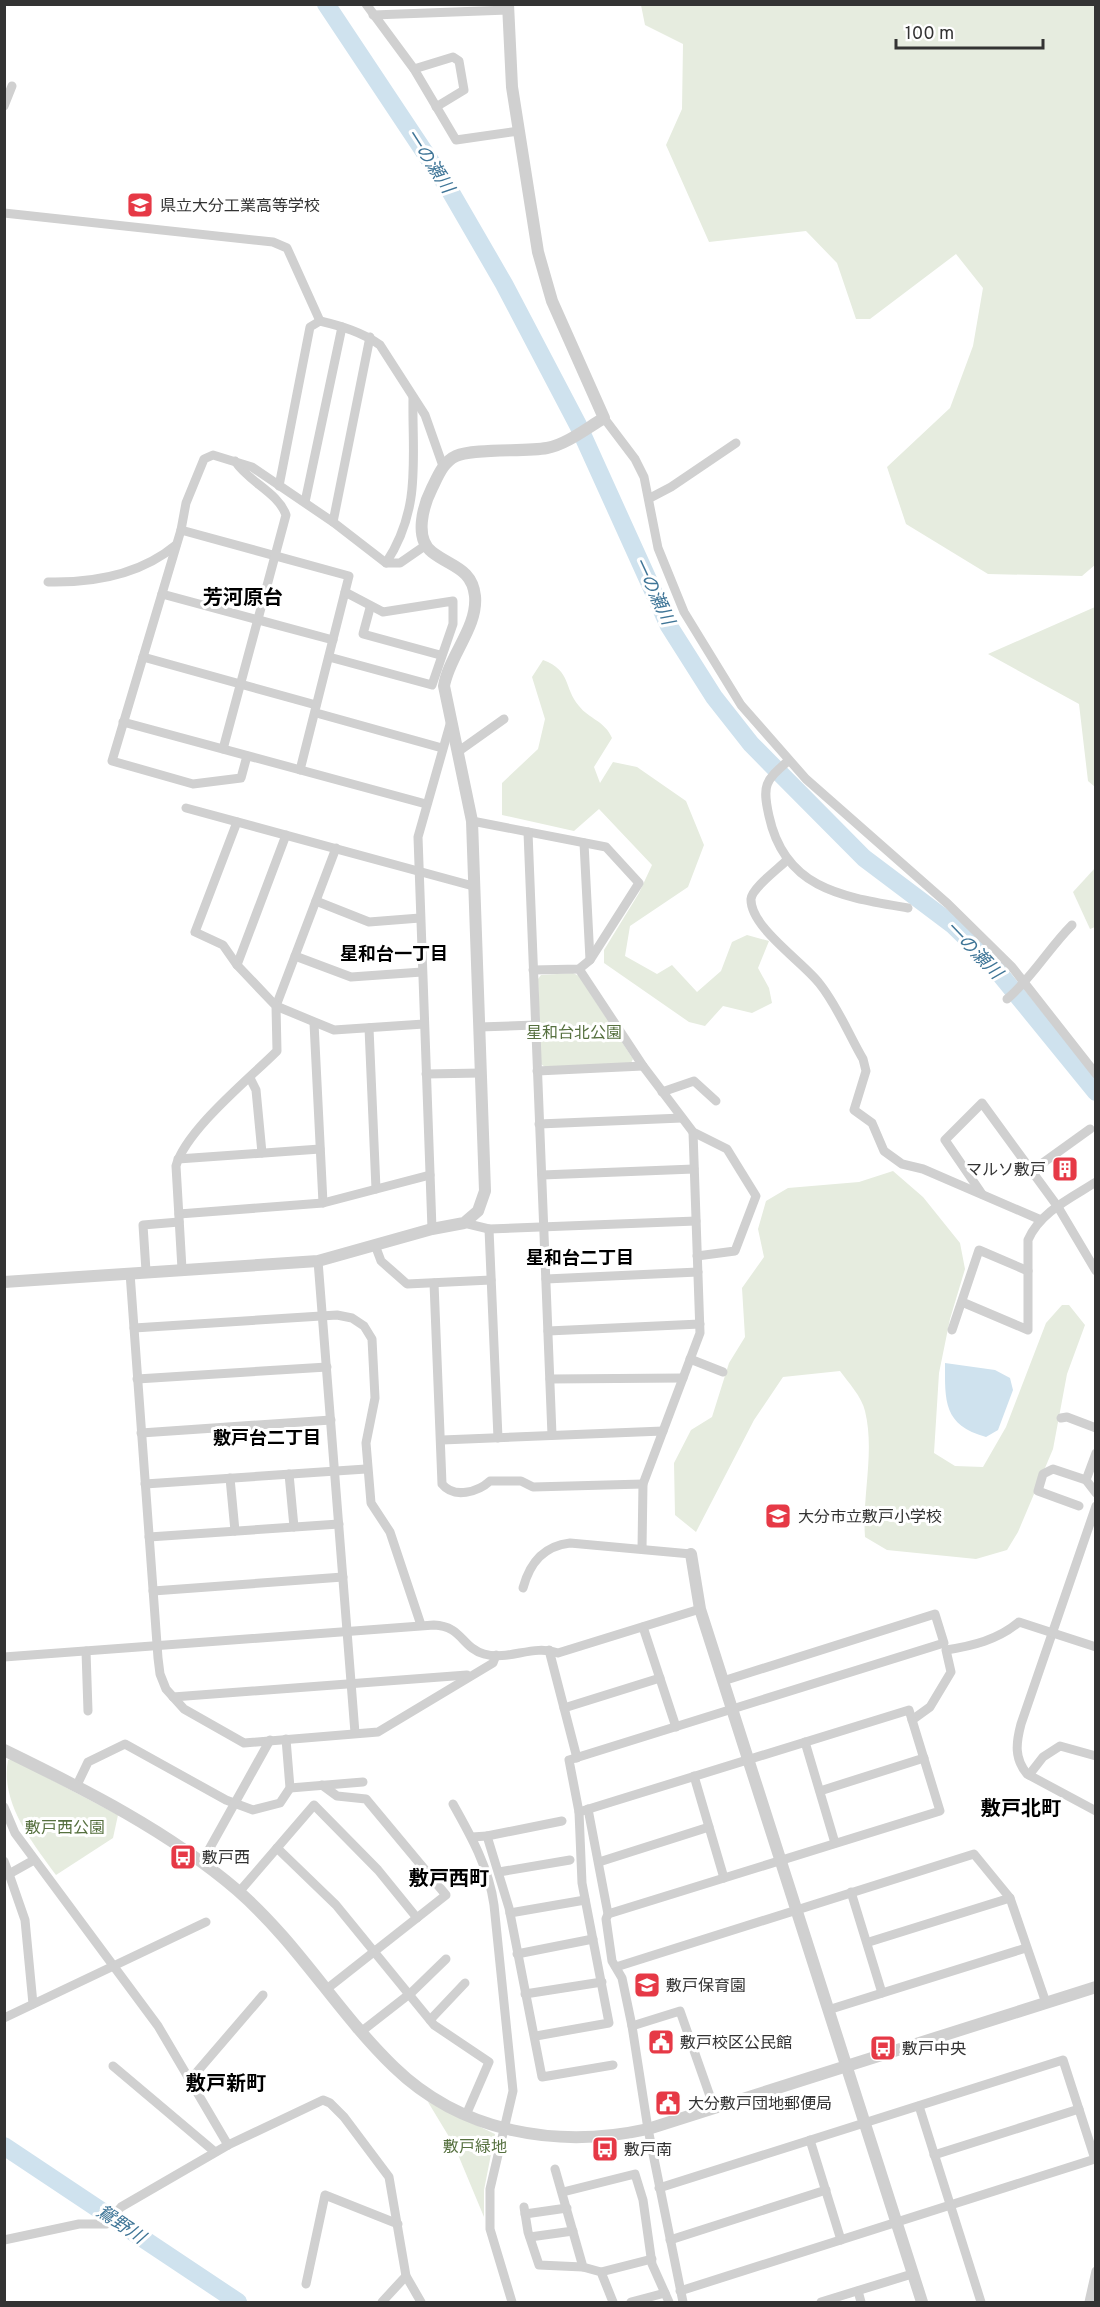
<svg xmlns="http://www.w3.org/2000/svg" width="1100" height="2307" font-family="Overpass,'Noto Sans JP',sans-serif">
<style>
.green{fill:#e6ecdf}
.water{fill:#cfe2ee}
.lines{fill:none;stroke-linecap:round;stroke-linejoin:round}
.river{stroke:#cfe2ee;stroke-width:18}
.minor{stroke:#d0d0d0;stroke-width:9}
.tertiary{stroke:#d0d0d0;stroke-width:12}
.labels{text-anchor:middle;stroke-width:6;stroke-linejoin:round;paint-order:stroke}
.poi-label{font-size:16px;fill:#333;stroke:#fff;text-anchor:start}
.park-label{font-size:16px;fill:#56703f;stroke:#fff}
.water-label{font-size:18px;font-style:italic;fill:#3f7597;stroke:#fff}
.neighbourhood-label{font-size:18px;font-weight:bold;fill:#000;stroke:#fff}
.quarter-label{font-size:20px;font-weight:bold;fill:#000;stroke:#fff}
</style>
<rect width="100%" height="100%" fill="#fff"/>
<g class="green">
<path d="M641,5H1095L1096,564L1082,576L988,574L906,524L887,467L950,408L973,346L983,288L956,254L870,319H856L837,263L806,231L709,242L666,145L682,109L683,44L645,25Z"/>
<path d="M1095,607V787L1088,781L1079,704L988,654Z"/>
<path d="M543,660C572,671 563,687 579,706C589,719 605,721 612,738L594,767L600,783L613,762L637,767L686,801L704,845L688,887L630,926L625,956L657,974L672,965L697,992L721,971L732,942L747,935L769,941L758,968L769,988L772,1003L752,1013L723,1006L705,1026L689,1022L604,963V950L639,893L652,865L599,809L574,831L502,815V783L538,749L545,719L532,677Z"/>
<path d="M1095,868V927L1090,929L1073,892Z"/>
<path d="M573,973L579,976L633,1059L631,1063L545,1067L541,1064L538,979L541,975Z"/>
<path d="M893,1171L923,1197L960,1243L965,1269L950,1319L939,1373L934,1453L955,1466L983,1467L1006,1427L1046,1323L1062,1305H1069L1085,1325L1067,1374L1053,1449L1018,1532L1007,1550L976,1559L887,1550L865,1537C862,1495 875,1452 865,1411C862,1397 848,1382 840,1371L783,1377L754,1420L696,1532L675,1515L674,1463L691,1430L712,1417L729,1363L745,1337L742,1288L764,1257L758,1229L766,1201L788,1188L859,1182Z"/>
<path d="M12,1759L118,1815L113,1838L56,1875C32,1842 0,1803 8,1760Z"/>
<path d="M428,2102L495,2134L484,2190V2217L454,2145Z"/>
</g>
<path class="water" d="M945,1363L995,1370L1010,1378L1013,1390L998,1430L986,1437C943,1425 945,1401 945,1363Z"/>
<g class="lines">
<g class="river">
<path d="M326,4L449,189L504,284L578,425L669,626L714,697L751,744L864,858L953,925L986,957L1096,1092"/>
<path d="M4,2146L238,2302"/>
</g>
<g class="minor">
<path d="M366,4L414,69L456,140L519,131"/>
<path d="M373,15L508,10"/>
<path d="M414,69L453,57L459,61L464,90L436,107"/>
<path d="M4,106L12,86"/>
<path d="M4,213L273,242L287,248L320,321"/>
<path d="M604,418L635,459L644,477L658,548L684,612L741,705L806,779L948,904L1012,967L1096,1074"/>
<path d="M279,486L310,327L320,321C341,326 362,332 380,345L425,415L443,466"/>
<path d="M650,498L671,487L736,443"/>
<path d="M305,502L342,327"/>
<path d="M333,522L370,337"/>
<path d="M181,530L349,576L300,770"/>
<path d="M386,563C422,508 412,459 413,398"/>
<path d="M48,582C94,583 140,575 176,545"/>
<path d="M162,594L333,640"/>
<path d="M370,608L363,634L440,655"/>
<path d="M143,657L316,705"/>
<path d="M329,657L432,685L453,624V601L383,612L345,592"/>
<path d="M320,714L442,748"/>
<path d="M123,722L426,804"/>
<path d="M223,749L286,515C278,492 248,482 235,461"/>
<path d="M459,751L504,719"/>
<path d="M247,756L241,778L193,784L112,761L181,530L186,503L204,459L213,455L252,467L333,522L386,563H400L426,545"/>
<path d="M788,761C765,781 762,785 769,816C785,890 844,897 908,908"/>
<path d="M186,808L473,886"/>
<path d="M472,821L606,847L639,883L590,960L579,969L533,970"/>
<path d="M528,832L552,1435"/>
<path d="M584,843L590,960"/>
<path d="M336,848L276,1006L334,1030L424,1024"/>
<path d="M787,860C778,869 752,888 751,899C750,927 803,962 819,983C837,1005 849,1035 863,1059L866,1071L854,1110L872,1123L884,1151L902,1164L923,1169L1041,1220"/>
<path d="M316,901L369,922L420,918"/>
<path d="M295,956L351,977L422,972"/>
<path d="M237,965L286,835"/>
<path d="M579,969L643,1066L693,1132L727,1149L756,1196L735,1251L697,1256"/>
<path d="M1007,999C1033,977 1048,949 1072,925"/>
<path d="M314,1023L323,1203"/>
<path d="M479,1027L535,1025"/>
<path d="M369,1028L376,1189"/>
<path d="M537,1071L643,1066"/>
<path d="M426,1074L481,1073"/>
<path d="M250,1078L256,1090L262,1153"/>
<path d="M662,1092L694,1081L716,1101"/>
<path d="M539,1124L682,1118"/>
<path d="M178,1159L320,1149"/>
<path d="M1033,1170L1090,1129"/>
<path d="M542,1175L694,1169"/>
<path d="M982,1194L945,1140L982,1103L1058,1207L1096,1271"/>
<path d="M179,1214L323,1203L430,1175"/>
<path d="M464,1223L489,1229L696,1221"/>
<path d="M432,1229L418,837L451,721"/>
<path d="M489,1229L498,1438"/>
<path d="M375,1245L381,1261L407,1284L491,1280"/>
<path d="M318,1261L355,1733"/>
<path d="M182,1269L176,1166C186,1130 249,1079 277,1051L276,1006L237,965L223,945L195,932L237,822"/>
<path d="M146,1271L143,1225L179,1222"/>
<path d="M130,1273L158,1658L160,1674L166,1689L184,1709L244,1743L378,1732L493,1663L496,1655"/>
<path d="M546,1279L698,1272"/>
<path d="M434,1283L442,1484C454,1499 478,1492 490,1481H521L533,1487L643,1484"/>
<path d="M962,1302L1028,1330V1240C1040,1212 1071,1198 1096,1182"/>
<path d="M134,1328L337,1315L352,1318L364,1326L372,1339L375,1398L366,1443L371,1503L390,1532L421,1625"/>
<path d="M952,1330L979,1250L1028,1271"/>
<path d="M548,1331L700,1324"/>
<path d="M690,1359L723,1372"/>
<path d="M137,1379L327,1367"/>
<path d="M550,1379L683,1378"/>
<path d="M1061,1418L1067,1417L1096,1428"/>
<path d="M141,1433L331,1420"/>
<path d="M442,1440L663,1431"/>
<path d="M289,1474L294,1527"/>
<path d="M230,1478L235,1531"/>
<path d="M1086,1480L1096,1453"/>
<path d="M145,1484L366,1469"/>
<path d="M1079,1506L1038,1491L1043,1474L1053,1469L1086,1480L1096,1493"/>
<path d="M1096,1506L1021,1724C1016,1743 1014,1758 1027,1774L1096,1811"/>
<path d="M149,1537L339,1524"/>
<path d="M642,1549L643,1484L700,1333L693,1132"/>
<path d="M523,1588C530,1562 544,1546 570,1543L691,1554"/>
<path d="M153,1591L343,1577"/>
<path d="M643,1627L676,1727"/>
<path d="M549,1650L577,1758"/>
<path d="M86,1651L88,1711"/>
<path d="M4,1657L434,1625C462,1626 462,1648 484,1654C509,1661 533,1644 558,1653L700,1609"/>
<path d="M173,1697L467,1675"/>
<path d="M564,1708L660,1678"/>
<path d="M912,1720L930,1707L951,1672L946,1650C972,1646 998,1640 1019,1622L1096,1647"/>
<path d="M805,1742L835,1843"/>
<path d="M1029,1775L1043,1757L1060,1746L1096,1756"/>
<path d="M694,1776L724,1878"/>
<path d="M77,1785L88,1762L125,1744L226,1800L253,1810L280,1803L290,1788L286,1739"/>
<path d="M322,1785L337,1796L366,1799L446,1895L328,1988"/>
<path d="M290,1788L363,1782"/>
<path d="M820,1791L924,1758"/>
<path d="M453,1804C471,1836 489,1868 494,1905L513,2091L490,2189V2229L512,2302"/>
<path d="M4,1807L15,1833L158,2026L228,2145"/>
<path d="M588,1809L608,1914L606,1919L612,1961L622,1978L632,2026L648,2129L683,2302"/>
<path d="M579,1812L909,1710L940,1811L608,1914"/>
<path d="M487,1836L562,1821"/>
<path d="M472,1837L487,1836L509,1908L542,2077L613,2065"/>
<path d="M277,1848L336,1905L434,2025L489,2062L466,2115"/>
<path d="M4,1861L9,1874L34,1860"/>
<path d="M202,1862L270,1740"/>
<path d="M599,1862L709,1827"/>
<path d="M499,1872L570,1860"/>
<path d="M4,1874H9L25,1920L33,2004"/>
<path d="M239,1892L314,1805L378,1870L417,1918"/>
<path d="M851,1892L882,1993"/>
<path d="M510,1913L585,1900"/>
<path d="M869,1942L1010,1898"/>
<path d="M517,1954L593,1939"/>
<path d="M616,1967L974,1854L1010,1898L1044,1997"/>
<path d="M525,1994L602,1982"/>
<path d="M828,2010L1026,1948"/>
<path d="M4,2018L206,1922"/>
<path d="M430,2020L465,1983"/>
<path d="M632,2026L680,2011L711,2099"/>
<path d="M362,2031L412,1992L446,1959"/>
<path d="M536,2036L609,2023L582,1883L579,1812L569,1760L944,1643L935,1614L723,1681"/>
<path d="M113,2066L215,2152"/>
<path d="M190,2080L263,1995"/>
<path d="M919,2106L981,2302"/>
<path d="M810,2140L841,2240"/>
<path d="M934,2155L1079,2109"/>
<path d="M555,2169L583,2267L601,2272L613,2302"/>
<path d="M659,2188L1063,2060L1095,2159L680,2291"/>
<path d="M563,2192L635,2174L643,2200L652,2264L669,2302"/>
<path d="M524,2207L528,2232L539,2265L583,2267"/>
<path d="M525,2214L567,2208"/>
<path d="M530,2237L573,2231"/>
<path d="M4,2240L79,2224H107L121,2207L228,2145L323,2100L330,2103L344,2117L389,2177L406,2276L421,2302"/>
<path d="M670,2240L826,2190"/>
<path d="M601,2272L652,2259"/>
<path d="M306,2284L325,2195L398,2224"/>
<path d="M858,2291L861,2302"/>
<path d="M382,2302L406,2276"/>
<path d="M631,2302L665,2293"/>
<path d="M821,2302L912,2274"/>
<path d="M1089,2302L1096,2271"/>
</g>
<g class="tertiary">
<path d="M4,1282L318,1261L432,1229L464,1223L478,1211L485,1191L472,821L444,686C449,656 478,627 475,596C472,568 451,567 432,552C414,538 423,506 432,488C438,476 443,462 456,456C474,448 525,452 547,448C567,444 587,428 604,418L552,301L538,252L512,87L508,4"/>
<path d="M691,1554L700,1609L922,2302"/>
<path d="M4,1750C86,1790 168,1831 237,1890C299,1944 337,2012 394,2067C462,2133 558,2149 648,2129L1096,1987"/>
</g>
</g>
<defs>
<symbol id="school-square" viewBox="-11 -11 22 22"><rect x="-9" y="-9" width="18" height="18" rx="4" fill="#e63946" stroke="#fff"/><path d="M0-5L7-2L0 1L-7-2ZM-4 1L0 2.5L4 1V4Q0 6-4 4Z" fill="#fff"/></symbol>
<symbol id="building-square" viewBox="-11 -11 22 22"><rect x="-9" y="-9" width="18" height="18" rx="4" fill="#e63946" stroke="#fff"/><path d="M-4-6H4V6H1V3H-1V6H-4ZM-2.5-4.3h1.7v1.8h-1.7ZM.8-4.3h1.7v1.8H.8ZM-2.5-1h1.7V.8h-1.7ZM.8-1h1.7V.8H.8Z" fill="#fff"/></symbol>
<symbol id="bus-square" viewBox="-11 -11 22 22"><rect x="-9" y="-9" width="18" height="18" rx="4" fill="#e63946" stroke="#fff"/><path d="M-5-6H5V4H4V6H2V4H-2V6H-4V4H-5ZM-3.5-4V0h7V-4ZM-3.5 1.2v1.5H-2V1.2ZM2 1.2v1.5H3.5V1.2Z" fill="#fff"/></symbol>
<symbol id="civic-square" viewBox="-11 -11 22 22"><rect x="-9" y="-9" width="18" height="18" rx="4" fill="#e63946" stroke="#fff"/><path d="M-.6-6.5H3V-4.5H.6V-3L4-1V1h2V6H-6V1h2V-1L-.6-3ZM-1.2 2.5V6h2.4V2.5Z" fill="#fff"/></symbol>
</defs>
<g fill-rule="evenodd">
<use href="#school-square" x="125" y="190" width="30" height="30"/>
<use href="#building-square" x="1050" y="1154" width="30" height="30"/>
<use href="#school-square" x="763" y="1501" width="30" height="30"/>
<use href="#bus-square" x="168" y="1842" width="30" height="30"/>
<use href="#school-square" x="632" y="1970" width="30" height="30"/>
<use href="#civic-square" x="646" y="2027" width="30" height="30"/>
<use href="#bus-square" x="868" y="2033" width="30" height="30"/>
<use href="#civic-square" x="653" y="2088" width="30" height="30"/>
<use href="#bus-square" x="590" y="2134" width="30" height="30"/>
</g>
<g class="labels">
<g class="poi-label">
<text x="160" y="211">県立大分工業高等学校</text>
<text x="1046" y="1175" text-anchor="end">マルソ敷戸</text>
<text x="798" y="1522">大分市立敷戸小学校</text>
<text x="202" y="1863">敷戸西</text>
<text x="666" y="1991">敷戸保育園</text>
<text x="680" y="2048">敷戸校区公民館</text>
<text x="902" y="2054">敷戸中央</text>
<text x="688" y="2109">大分敷戸団地郵便局</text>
<text x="624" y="2155">敷戸南</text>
</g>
<g class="park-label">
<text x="574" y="1038">星和台北公園</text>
<text x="65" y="1833">敷戸西公園</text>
<text x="475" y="2152">敷戸緑地</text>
</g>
<g class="water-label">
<text transform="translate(430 161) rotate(57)" y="6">一の瀬川</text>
<text transform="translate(654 591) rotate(65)" y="6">一の瀬川</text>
<text transform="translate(974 950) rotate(46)" y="6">一の瀬川</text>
<text transform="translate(121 2224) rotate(34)" y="6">鴛野川</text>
</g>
<g class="neighbourhood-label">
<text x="394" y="960">星和台一丁目</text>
<text x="580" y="1264">星和台二丁目</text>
<text x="267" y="1444">敷戸台二丁目</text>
</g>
<g class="quarter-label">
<text x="243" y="604">芳河原台</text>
<text x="1021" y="1815">敷戸北町</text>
<text x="449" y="1885">敷戸西町</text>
<text x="226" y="2090">敷戸新町</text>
</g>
</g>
<rect width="1100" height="2307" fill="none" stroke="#333333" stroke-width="12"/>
<path d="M896 39v9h147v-9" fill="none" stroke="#333333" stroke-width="3"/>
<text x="905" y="39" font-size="18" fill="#333333" stroke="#ffffff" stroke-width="4.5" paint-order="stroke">100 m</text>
</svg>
